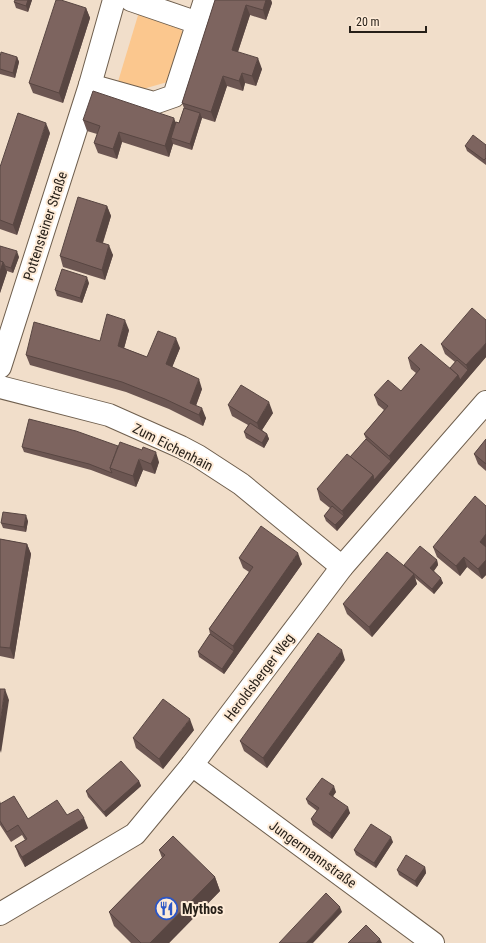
<svg xmlns="http://www.w3.org/2000/svg" width="486" height="943" font-family="'Roboto Condensed',sans-serif">
<style>
.green{fill:#fbc78e}
.lines{fill:none;stroke-linecap:round;stroke-linejoin:round}
.street-casing{stroke:#6f5f4e;stroke-width:24}
.street{stroke:#fff;stroke-width:22}
.wall{fill:#6c5652}
.shaded-wall{fill:#584642}
.building{fill:#7d645f;stroke:#584642}
.labels{text-anchor:middle;stroke-width:4;stroke-linejoin:round;paint-order:stroke}
.street-label{font-size:14px;fill:#261f18;stroke:#feebd7}
.poi-label{font-size:14px;font-weight:bold;fill:#261f18;stroke:#feebd7;text-anchor:start}
</style>
<rect width="100%" height="100%" fill="#f1deca"/>
<path class="green" d="M139,12L179,24L184,37L171,81L136,91L117,85Z"/>
<g class="lines">
<defs>
<g id="street">
<path d="M131,0L198,23"/>
<path d="M90,85L154,103L174,96L205,0"/>
<path d="M0,367L90,85L114,0"/>
<path d="M0,387L109,415L181,447L198,456L241,484L342,567"/>
<path d="M192,765L433,943"/>
<path d="M0,914L135,834L192,765L342,567L486,402"/>
</g>
</defs>
<use href="#street" class="street-casing"/>
<use href="#street" class="street"/>
</g>
<g class="wall">
<path d="M15,0H32L28,12L16,8L14,2Z"/>
<path d="M215,0H271L272,3L266,20L250,15L238,52L262,69L256,86L245,83L243,91L227,86L215,122L202,118L192,150L173,144L169,157L122,142L117,159L98,153L94,143L97,134L87,131L83,120L176,122L179,123L184,108L182,103Z"/>
<path d="M86,8L90,18L63,103L33,93L29,83Z"/>
<path d="M0,57H17L19,62L15,78L0,74Z"/>
<path d="M50,133L17,235L0,229V167Z"/>
<path d="M486,145V165L467,151L465,146Z"/>
<path d="M107,206L111,216L103,243L113,255L105,280L63,267L60,256Z"/>
<path d="M0,246L19,257L13,273L7,271V272L0,293Z"/>
<path d="M89,283L82,303L57,296L55,290Z"/>
<path d="M129,330L124,348L147,357L180,348L172,367L202,389L196,406L206,418L203,426L169,409L126,392L30,365L26,355L100,341Z"/>
<path d="M441,344L486,357L337,531L326,521L324,516L330,508L320,500L317,489L350,457L366,439L364,434L384,410L378,405L374,395L401,391L416,373L411,369L408,358L450,368L455,362L445,354Z"/>
<path d="M228,405L273,413L262,430L267,434L269,439L264,448L246,438L244,432L248,425L232,416Z"/>
<path d="M486,439V471L478,464L474,454Z"/>
<path d="M22,447L159,462L155,474L143,470L136,487L91,470L24,452Z"/>
<path d="M486,506V575L482,579L467,567L460,576L437,557L433,547Z"/>
<path d="M28,521L26,532L3,528L1,523Z"/>
<path d="M0,539L27,544L31,554L14,659L0,656Z"/>
<path d="M239,558L302,564L224,674L199,657L198,652L210,634L209,629L249,572L243,568Z"/>
<path d="M437,560L438,565L434,571L443,583L434,594L415,578L417,584L372,637L347,614L343,604L405,567L404,565Z"/>
<path d="M345,660L267,768L244,751L240,741Z"/>
<path d="M194,730L163,769L136,748L133,738Z"/>
<path d="M139,781L141,786L106,817L88,797L86,791Z"/>
<path d="M336,792L333,796L350,813L332,839L313,825L311,819L317,811L308,804L306,799Z"/>
<path d="M0,801L1,804L28,819L67,815L88,828L25,867L19,856L15,846L25,840L22,835L11,842L0,825Z"/>
<path d="M393,842L376,868L356,855L354,850Z"/>
<path d="M159,850L215,877L220,891L169,943H131L114,926L109,912L162,858Z"/>
<path d="M425,867L426,873L417,887L399,875L397,870Z"/>
</g>
<g class="shaded-wall">
<path d="M28,0H32L28,12L26,6Z"/>
<path d="M266,0H271L272,3L266,20L263,10Z"/>
<path d="M246,5L250,15L235,60L232,50Z"/>
<path d="M86,8L90,18L63,103L59,93Z"/>
<path d="M17,57L19,62L15,78L13,73Z"/>
<path d="M258,58L262,69L256,86L252,76Z"/>
<path d="M242,73L245,83L243,91L239,81Z"/>
<path d="M223,76L227,86L215,122L211,112Z"/>
<path d="M200,113L202,118L192,150L190,144Z"/>
<path d="M174,118L178,128L171,138L173,144L169,157L165,146Z"/>
<path d="M46,123L50,133L17,235L13,225Z"/>
<path d="M119,132L122,142L117,159L113,149Z"/>
<path d="M107,206L111,216L100,251L96,241Z"/>
<path d="M109,245L113,255L105,280L102,270Z"/>
<path d="M17,251L19,257L13,273L11,268Z"/>
<path d="M3,262L7,272L0,293V272Z"/>
<path d="M87,277L89,283L82,303L80,298Z"/>
<path d="M125,320L129,330L122,356L118,346Z"/>
<path d="M176,338L180,348L169,375L166,364Z"/>
<path d="M486,343V357L337,531L335,525L344,516L342,511L373,475L391,461L389,456L458,375L468,370L466,365Z"/>
<path d="M199,379L202,389L193,413L190,403Z"/>
<path d="M269,402L273,413L260,433L257,423Z"/>
<path d="M202,408L206,418L203,426L199,415Z"/>
<path d="M267,434L269,439L264,448L262,443Z"/>
<path d="M156,452L159,462L155,474L151,464Z"/>
<path d="M139,459L143,470L136,487L133,476Z"/>
<path d="M26,515L28,521L26,532L24,527Z"/>
<path d="M486,534V549L480,542Z"/>
<path d="M27,544L31,554L14,659L10,648Z"/>
<path d="M298,553L302,564L224,674L222,669L234,651L233,646Z"/>
<path d="M464,557L467,567L460,576L456,566Z"/>
<path d="M437,560L438,565L432,573L430,568Z"/>
<path d="M486,560V575L482,579L478,569Z"/>
<path d="M414,574L417,584L372,637L369,627Z"/>
<path d="M441,578L443,583L434,594L432,589Z"/>
<path d="M342,650L345,660L267,768L263,758Z"/>
<path d="M5,689L9,700L1,753L0,750V723Z"/>
<path d="M190,719L194,730L163,769L159,759Z"/>
<path d="M139,781L141,786L106,817L104,812Z"/>
<path d="M334,786L336,792L331,799L329,794Z"/>
<path d="M348,807L350,813L332,839L330,833Z"/>
<path d="M84,818L88,828L25,867L22,857Z"/>
<path d="M391,837L393,842L376,868L374,863Z"/>
<path d="M425,867L426,873L417,887L415,881Z"/>
<path d="M215,877L220,891L169,943H150Z"/>
<path d="M340,907L342,912L313,943H306Z"/>
<path d="M380,939L382,943H376Z"/>
</g>
<g class="building">
<path d="M15,0H28L26,6L14,2Z"/>
<path d="M56,0H61L86,8L59,93L29,83Z"/>
<path d="M215,0H266L263,10L246,5L232,50L258,58L252,76L242,73L239,81L223,76L211,112L182,103Z"/>
<path d="M1,52L17,57L13,73L0,69V57Z"/>
<path d="M93,91L174,118L165,146L119,132L113,149L94,143L100,126L83,120Z"/>
<path d="M184,108L200,113L190,144L171,138L176,122L179,123Z"/>
<path d="M18,113L46,123L13,225L0,220V167Z"/>
<path d="M473,135L486,145V158L484,160L465,146Z"/>
<path d="M78,197L107,206L96,241L109,245L102,270L60,256Z"/>
<path d="M0,246L17,251L11,268L5,266L3,262L0,261Z"/>
<path d="M0,261L3,262L0,272Z"/>
<path d="M62,269L87,277L80,298L55,290Z"/>
<path d="M472,308L486,320V343L466,365L441,344Z"/>
<path d="M107,314L125,320L118,346L147,357L158,331L176,338L166,364L199,379L190,403L202,408L199,415L165,399L122,382L26,355L34,322L100,341Z"/>
<path d="M421,344L458,375L389,456L364,434L388,406L374,395L388,380L401,391L420,369L408,358Z"/>
<path d="M457,360L468,370L460,380L458,375L450,368Z"/>
<path d="M241,385L269,402L257,423L228,405Z"/>
<path d="M29,419L76,431L118,446L110,468L112,473L89,464L22,447Z"/>
<path d="M250,423L267,434L262,443L244,432Z"/>
<path d="M366,439L391,461L374,480L373,475L350,457Z"/>
<path d="M486,439V464L474,454Z"/>
<path d="M120,442L142,450L143,447L156,452L151,464L139,459L133,476L110,468Z"/>
<path d="M347,454L373,475L342,511L317,489Z"/>
<path d="M475,496L486,506V534L480,542L486,547V560L478,569L464,557L456,566L433,547Z"/>
<path d="M332,506L344,516L335,525L324,516Z"/>
<path d="M3,512L26,515L24,527L1,523Z"/>
<path d="M261,526L298,553L233,646L209,629L253,567L239,558Z"/>
<path d="M0,539L27,544L10,648L0,647Z"/>
<path d="M420,546L437,560L430,568L441,578L432,589L404,565Z"/>
<path d="M387,552L414,574L369,627L343,604Z"/>
<path d="M318,633L342,650L263,758L240,741Z"/>
<path d="M210,634L234,651L222,669L198,652Z"/>
<path d="M0,689H5L0,723Z"/>
<path d="M163,699L190,719L159,759L133,738Z"/>
<path d="M121,761L139,781L104,812L86,791Z"/>
<path d="M322,778L334,786L329,794L348,807L330,833L311,819L319,808L306,799Z"/>
<path d="M14,796L28,819L57,800L67,815L78,809L84,818L22,857L15,846L27,839L18,825L7,832L0,821V804Z"/>
<path d="M371,824L391,837L374,863L354,850Z"/>
<path d="M173,836L215,877L150,943H141L109,912L165,855L159,850Z"/>
<path d="M406,855L425,867L415,881L397,870Z"/>
<path d="M326,893L340,907L306,943H279Z"/>
<path d="M366,925L380,939L376,943H348Z"/>
</g>
<defs>
<symbol id="restaurant-ring" viewBox="-11 -11 22 22"><circle r="9.5" fill="#feebd7" stroke="#2c56c5" stroke-width="1.5"/><path d="M-5-6h1v4h1v-4h1v4h1v-4h1v5L-1.5 .5V6h-2V.5L-5-1ZM5-6V6H3V1.5H1.5Q1.5-4 5-6Z" fill="#2c56c5"/></symbol>
</defs>
<g fill-rule="evenodd">
<use href="#restaurant-ring" x="154" y="896" width="25" height="25"/>
</g>
<g class="labels">
<g class="street-label">
<text transform="translate(45 226) rotate(-72)" y="5">Pottensteiner Straße</text>
<text transform="translate(173 447) rotate(27)" y="5">Zum Eichenhain</text>
<text transform="translate(259 677) rotate(-53)" y="5">Heroldsberger Weg</text>
<text transform="translate(313 854) rotate(36)" y="5">Jungermannstraße</text>
</g>
<g class="poi-label">
<text x="182" y="914">Mythos</text>
</g>
</g>
<path d="M350 26v6h76v-6" fill="none" stroke="#261f18" stroke-width="2"/>
<text x="356" y="26" font-size="12" fill="#261f18" stroke="#feebd7" stroke-width="3" paint-order="stroke">20 m</text>
</svg>
